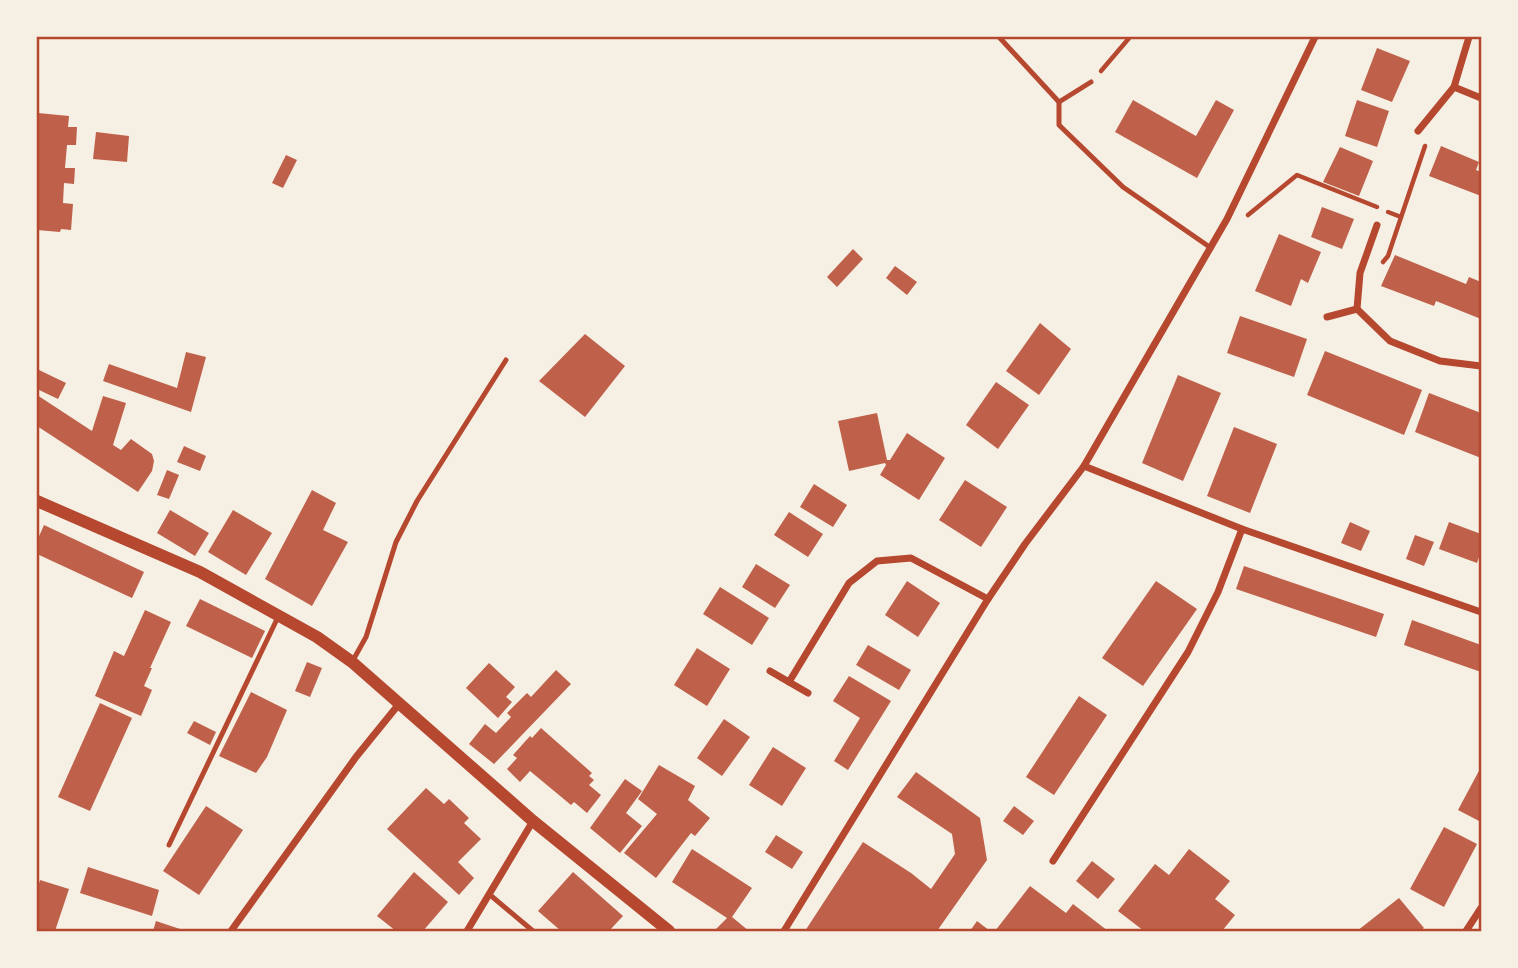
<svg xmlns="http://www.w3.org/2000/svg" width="1518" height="968" font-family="'Sofia Sans Condensed',sans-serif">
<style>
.building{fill:#bf614a}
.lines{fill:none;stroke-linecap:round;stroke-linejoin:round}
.path{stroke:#b5482f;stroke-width:4.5}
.service{stroke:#b5482f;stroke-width:5}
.minor{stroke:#b5482f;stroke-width:7}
.tertiary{stroke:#b5482f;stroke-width:12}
.neatline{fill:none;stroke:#b5482f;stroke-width:2.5}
</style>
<rect width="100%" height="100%" fill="#f6efe4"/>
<g class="building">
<path d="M1377,48L1410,61L1392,102L1361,90Z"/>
<path d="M1133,100L1196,136L1216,100L1234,110L1197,178L1115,132Z"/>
<path d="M1357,100L1389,111L1377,147L1345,136Z"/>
<path d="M38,113L69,116L68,127H77L76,145H67L65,168H75L74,184L64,183L63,203L73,204L71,230L61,229L60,232L37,230Z"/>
<path d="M96,132L129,136L127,162L93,159Z"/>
<path d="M1441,146L1479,162L1476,170L1481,172V196L1429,176Z"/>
<path d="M1340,147L1373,161L1359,196L1323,182Z"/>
<path d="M286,155L297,160L283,188L272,183Z"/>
<path d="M1322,207L1354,219L1342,249L1311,237Z"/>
<path d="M1279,234L1321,252L1308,283L1301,279L1291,306L1255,291Z"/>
<path d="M853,249L863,259L837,287L827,277Z"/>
<path d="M1395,255L1466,284L1469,277L1481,282V319L1436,301L1434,306L1381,286Z"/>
<path d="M895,266L917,282L907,295L886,278Z"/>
<path d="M1240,316L1307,339L1294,377L1227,353Z"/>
<path d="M1040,323L1071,349L1039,395L1006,371Z"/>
<path d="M585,334L625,366L585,417L539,381Z"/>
<path d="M1325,351L1422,390L1404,435L1307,395Z"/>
<path d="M186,352L206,357L191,412L103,381L109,364L177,388Z"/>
<path d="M37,369L66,383L58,399L37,389Z"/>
<path d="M1178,375L1221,393L1183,481L1142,463Z"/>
<path d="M996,382L1029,405L998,449L966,425Z"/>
<path d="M1429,393L1481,413V458L1415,432Z"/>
<path d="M37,395L92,431L103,396L126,403L113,445L121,450L131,439L152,454L154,461L152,471L138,492L37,426Z"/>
<path d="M877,413L887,460H890L907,433L945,458L919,500L880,475L886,465L885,463L849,471L838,421Z"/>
<path d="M1234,427L1277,444L1250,513L1207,496Z"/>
<path d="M184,446L206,456L200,471L177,462Z"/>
<path d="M167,470L179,475L169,499L157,495Z"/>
<path d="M965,480L1007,507L981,547L939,520Z"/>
<path d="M814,484L847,505L833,527L800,507Z"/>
<path d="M312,490L336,503L323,530L348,542L312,606L265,579Z"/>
<path d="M170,510L209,533L195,556L157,533Z"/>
<path d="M233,510L272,533L246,575L208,552Z"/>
<path d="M789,512L823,534L808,557L774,535Z"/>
<path d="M1350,522L1370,531L1361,551L1341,543Z"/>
<path d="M1449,522L1481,534V551L1477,563L1439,549Z"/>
<path d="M44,525L144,572L132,598L37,554V541Z"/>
<path d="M1415,535L1434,542L1424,566L1406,559Z"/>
<path d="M756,564L790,585L775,608L742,587Z"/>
<path d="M1244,566L1384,614L1376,637L1236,589Z"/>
<path d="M907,581L940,603L918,637L885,615Z"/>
<path d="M1156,581L1197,609L1143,686L1102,658Z"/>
<path d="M720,587L769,618L752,645L703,614Z"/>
<path d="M200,599L265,631L252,658L186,626Z"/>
<path d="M145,610L171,622L150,668H152L144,686L152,690L141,716L95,696L114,651L124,656Z"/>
<path d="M1412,620L1481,645V672L1404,645Z"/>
<path d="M868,645L911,670L899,690L856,665Z"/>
<path d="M697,648L730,669L707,706L674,685Z"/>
<path d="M307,662L322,668L310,697L295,691Z"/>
<path d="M489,663L515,687L506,697L512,702L498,718L466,688Z"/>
<path d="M556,670L571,684L494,764L469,744L485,724L496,733L511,717L507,713L527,693L531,697Z"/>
<path d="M849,676L891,701L848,770L834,761L860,718L833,701Z"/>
<path d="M251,692L287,710L267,757L256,773L219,756Z"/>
<path d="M1079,696L1107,715L1054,795L1026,777Z"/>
<path d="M100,703L132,718L90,811L58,797Z"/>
<path d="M724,719L750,737L722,776L697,758Z"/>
<path d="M194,721L216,732L210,745L187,733Z"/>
<path d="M541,728L592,773L589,776L594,780L589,785L601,795L587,813L574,802L571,805L530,771L520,782L507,769L517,758L513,755L530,736L532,738Z"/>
<path d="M773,747L806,768L782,806L749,785Z"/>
<path d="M659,765L695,786L688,800L710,818L695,836L691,833L656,878L624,853L657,814L638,799Z"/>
<path d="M1481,767V822L1458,810Z"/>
<path d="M916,772L980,818L987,860L937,931H805L863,842L911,873L931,889L955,854L952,834L897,797Z"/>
<path d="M625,779L642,791L626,813L642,826L620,853L590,828Z"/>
<path d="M426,788L444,804L449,799L469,818L464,823L481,839L458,862L474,878L459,895L387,829Z"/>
<path d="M206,806L243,830L199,895L163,871Z"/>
<path d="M1014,806L1034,821L1023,835L1003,821Z"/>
<path d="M1444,827L1477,844L1444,907L1410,889Z"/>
<path d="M776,835L803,852L792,869L765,852Z"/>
<path d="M692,849L752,888L732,917L749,931H714L727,918L672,882Z"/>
<path d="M1189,849L1230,881L1215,899L1235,915L1222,931H1144L1118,911L1155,864L1169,875Z"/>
<path d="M1092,861L1115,879L1098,899L1076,881Z"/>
<path d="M88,867L159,890L152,916L80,893Z"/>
<path d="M414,872L448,902L423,931H396L377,916Z"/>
<path d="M573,872L623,916L609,931H561L538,911Z"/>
<path d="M40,880L69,889L55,931H37V891Z"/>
<path d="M1030,886L1066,913L1073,904L1108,931H995Z"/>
<path d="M1399,898L1424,928L1420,931H1357Z"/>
<path d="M156,921L186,931H153Z"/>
<path d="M977,921L990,931H970Z"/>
</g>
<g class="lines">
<g class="path">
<path d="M1101,71L1130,37"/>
<path d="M1388,212L1401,217"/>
<path d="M1248,215L1297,175L1377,207"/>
<path d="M1383,262L1388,256L1425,146"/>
</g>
<g class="service">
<path d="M999,37L1059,102V125L1123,187L1211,248"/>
<path d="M1059,102L1091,82"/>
<path d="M352,662L366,637L396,542L417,501L506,360"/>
<path d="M169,845L278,617"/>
<path d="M489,894L533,931"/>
</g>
<g class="minor">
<path d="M1454,87L1481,98"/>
<path d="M1418,131L1454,87L1469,37"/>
<path d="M1357,309L1360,273L1377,225"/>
<path d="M1327,317L1357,309L1390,341L1440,361L1481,366"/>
<path d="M1084,466L1242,529L1481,612"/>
<path d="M770,671L789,682L849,583L877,561L911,558L988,599"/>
<path d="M789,682L808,693"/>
<path d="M1053,861L1188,652L1218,592L1242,529"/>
<path d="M231,931L356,757L399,704"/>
<path d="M467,931L533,821"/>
<path d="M784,931L988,599L1025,544L1084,466L1227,219L1315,37"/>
<path d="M1466,931L1481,908"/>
</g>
<path class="tertiary" d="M37,501L200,572L317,637L352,662L533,821L669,931"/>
</g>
<rect width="1518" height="968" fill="none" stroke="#f6efe4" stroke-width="77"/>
<rect x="38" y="38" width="1442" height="892" class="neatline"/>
</svg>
